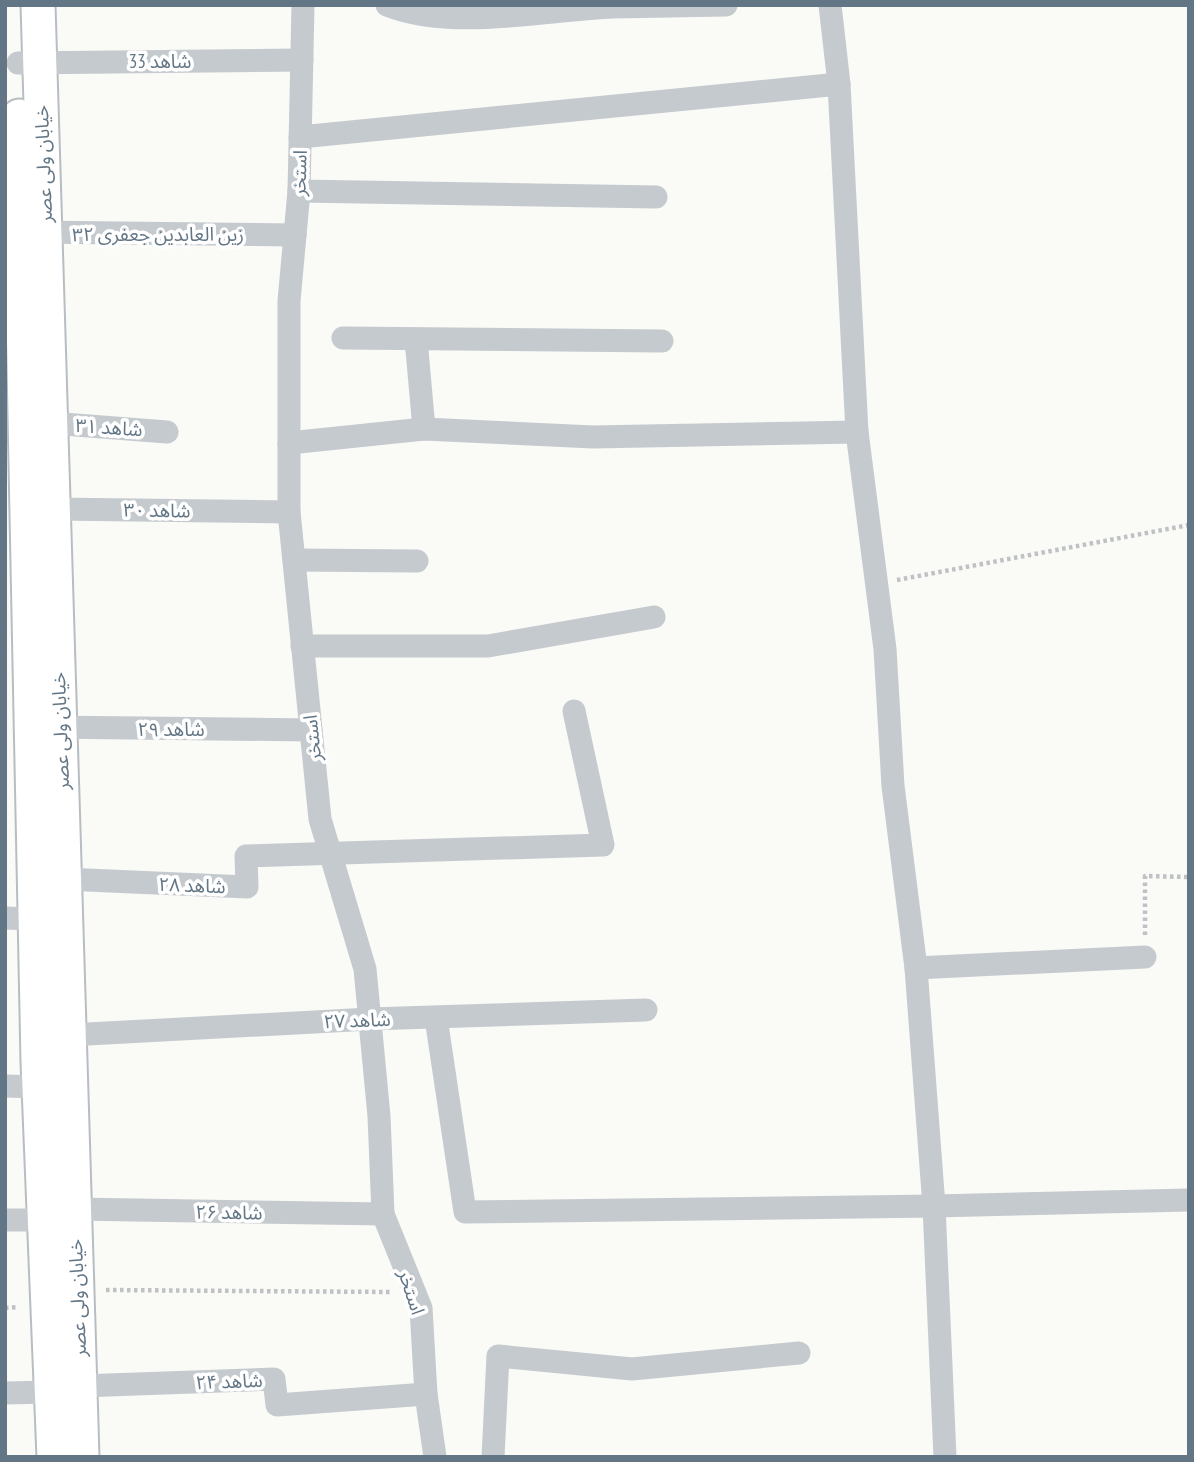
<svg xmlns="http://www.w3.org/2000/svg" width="1194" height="1462" font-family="'PT Sans Narrow','Noto Sans Arabic',sans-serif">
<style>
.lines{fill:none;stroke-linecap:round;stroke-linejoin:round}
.secondary-casing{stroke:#b7bec3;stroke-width:37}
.path{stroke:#bfc2c5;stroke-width:4.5;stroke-dasharray:3.5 3.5;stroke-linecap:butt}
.street{stroke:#c5cace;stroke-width:23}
.secondary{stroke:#fff;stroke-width:33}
.labels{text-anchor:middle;stroke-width:7;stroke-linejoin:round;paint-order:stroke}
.street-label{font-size:19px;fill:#637685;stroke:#fff}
</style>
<rect width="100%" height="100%" fill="#fafaf7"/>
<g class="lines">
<defs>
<g id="secondary">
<path d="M38,5L82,1457"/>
<path d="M19,116L38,1062L54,1457"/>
</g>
</defs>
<use href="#secondary" class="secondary-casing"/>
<g class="path">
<path d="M897,580L1189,525"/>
<path d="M1145,935V876L1189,877"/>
<path d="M106,1290L391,1292"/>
<path d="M5,1308L19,1307"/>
</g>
<g class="street">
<path d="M303,5L299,191L289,301V512L320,819L365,969L379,1116L383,1214L421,1308L426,1394L435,1457"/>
<path d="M387,5C452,31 544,10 613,7C651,6 689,6 726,5"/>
<path d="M830,5L839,84L857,432L885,649L893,786L916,968L934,1206L1189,1200"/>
<path d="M18,63L302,60"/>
<path d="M300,137L839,84"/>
<path d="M299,191L656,197"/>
<path d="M30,232L295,235"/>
<path d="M343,338L662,341"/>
<path d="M416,339L424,429"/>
<path d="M50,423L167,432"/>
<path d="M289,443L424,429L593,437L857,432"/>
<path d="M39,512L53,509L289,512"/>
<path d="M294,560L417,561"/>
<path d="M302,646H488L654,617"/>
<path d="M47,727L311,730"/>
<path d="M5,918L35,919L64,879L247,887L246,856L603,845L574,711"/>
<path d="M916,968L1145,957"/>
<path d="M436,1018L465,1212L934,1206L945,1457"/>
<path d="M69,1035L370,1019L646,1010"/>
<path d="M5,1086L39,1087"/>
<path d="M74,1209L383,1214"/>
<path d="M5,1220H45"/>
<path d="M5,1393L52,1392L80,1386L274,1379L277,1405L426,1394"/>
<path d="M493,1457L498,1356L632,1369L799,1353"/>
</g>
<use href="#secondary" class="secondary"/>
</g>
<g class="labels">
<g class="street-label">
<text x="160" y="68">شاهد 33</text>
<text transform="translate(43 164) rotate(-92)" y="7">خیابان ولی عصر</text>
<text transform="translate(299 173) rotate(-88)" y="7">استخر</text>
<text x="158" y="241">زین العابدین جعفری ۳۲</text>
<text transform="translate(109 427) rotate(4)" y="7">شاهد ۳۱</text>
<text transform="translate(157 510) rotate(1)" y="7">شاهد ۳۰</text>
<text x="171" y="736">شاهد ۲۹</text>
<text transform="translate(60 731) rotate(-92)" y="7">خیابان ولی عصر</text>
<text transform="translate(312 738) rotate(-96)" y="7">استخر</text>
<text transform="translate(192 885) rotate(2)" y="7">شاهد ۲۸</text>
<text transform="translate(357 1020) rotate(-2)" y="7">شاهد ۲۷</text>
<text transform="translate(229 1212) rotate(1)" y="7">شاهد ۲۶</text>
<text transform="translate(412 1292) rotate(72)" y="7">استخر</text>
<text transform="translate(77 1298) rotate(-92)" y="7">خیابان ولی عصر</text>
<text transform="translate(229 1381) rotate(-2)" y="7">شاهد ۲۴</text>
</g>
</g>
<rect width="1194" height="1462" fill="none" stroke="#637685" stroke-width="14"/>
</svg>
